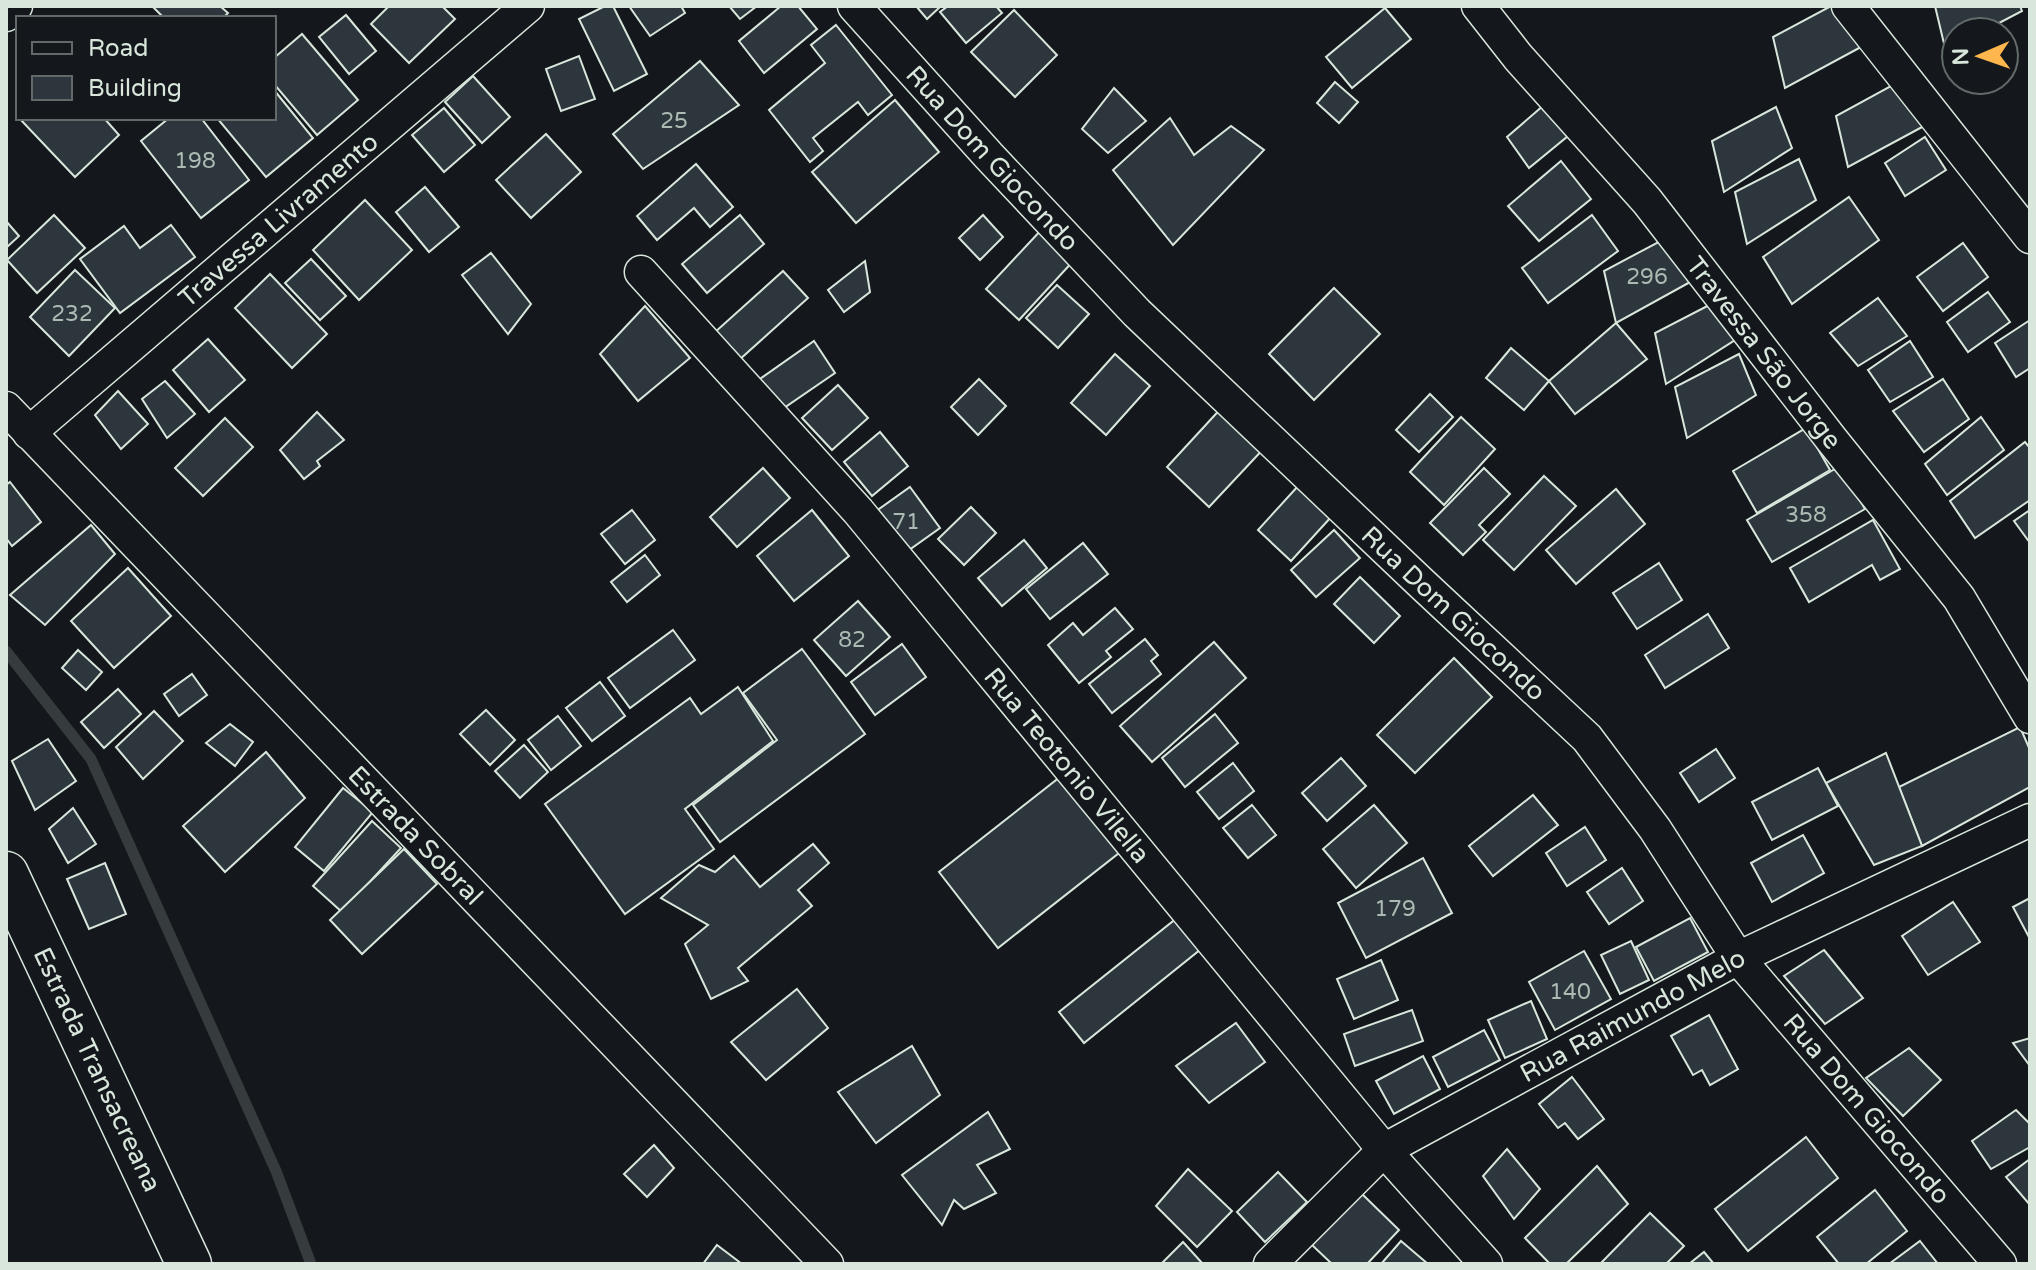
<svg xmlns="http://www.w3.org/2000/svg" width="2036" height="1270" font-family="'Varela Round',sans-serif">
<style>
.lines{fill:none;stroke-linecap:round;stroke-linejoin:round}
.stream{stroke:#363b3e;stroke-width:11}
.building{fill:#2c363c;stroke:#d8e6dc;stroke-width:2}
.street-casing{stroke:#d8e6dc;stroke-width:35}
.secondary-casing{stroke:#d8e6dc;stroke-width:47}
.street{stroke:#14181c;stroke-width:32}
.secondary{stroke:#14181c;stroke-width:44}
.labels{text-anchor:middle;stroke-width:6;stroke-linejoin:round;paint-order:stroke}
.number-label{font-size:22px;fill:#adbab4}
.street-label{font-size:26px;fill:#d8e6dc;stroke:#14181c}
</style>
<rect width="100%" height="100%" fill="#14181c"/>
<g class="lines">
<path class="stream" d="M6,651L91,759L276,1171L311,1264"/>
</g>
<g class="building">
<path d="M152,6H220L228,13L223,18H164Z"/>
<path d="M389,6H442L455,19L409,63L371,24Z"/>
<path d="M605,6H613L647,74L614,91L579,19Z"/>
<path d="M629,6H681L685,13L650,36Z"/>
<path d="M729,6H757L740,19Z"/>
<path d="M781,6H798L817,29L764,73L739,41Z"/>
<path d="M916,6H941L927,19Z"/>
<path d="M948,6H996L1002,13L966,43L940,12Z"/>
<path d="M1831,6H1839L1861,47L1785,88L1773,37Z"/>
<path d="M1935,6H2020L2022,11L1982,32H1956V46L1946,52Z"/>
<path d="M1385,8L1411,39L1352,88L1326,57Z"/>
<path d="M1014,10L1057,55L1015,97L971,52Z"/>
<path d="M346,15L376,51L349,74L319,37Z"/>
<path d="M836,25L892,95L868,115L858,102L813,138L823,151L810,162L769,110L825,63L811,45Z"/>
<path d="M302,34L358,100L317,135L274,84V58Z"/>
<path d="M579,56L595,99L561,111L546,69Z"/>
<path d="M700,61L739,105L643,169L613,134Z"/>
<path d="M473,76L510,117L482,143L445,102Z"/>
<path d="M1900,81L1924,126L1848,167L1836,116Z"/>
<path d="M1335,82L1358,102L1339,123L1317,103Z"/>
<path d="M1114,88L1146,121L1108,153L1082,129Z"/>
<path d="M274,90L313,138L266,177L217,118H274Z"/>
<path d="M895,100L939,152L856,223L812,172Z"/>
<path d="M1544,105L1568,136L1529,168L1507,137Z"/>
<path d="M1776,107L1792,148L1724,192L1712,141Z"/>
<path d="M444,108L475,145L444,172L412,135Z"/>
<path d="M19,118H104L119,135L75,177Z"/>
<path d="M169,118H201L249,180L201,218L141,141Z"/>
<path d="M1170,118L1194,155L1231,126L1264,150L1173,245L1113,170Z"/>
<path d="M546,134L581,172L531,218L496,180Z"/>
<path d="M1925,137L1946,170L1905,196L1885,163Z"/>
<path d="M1799,159L1816,200L1747,244L1735,192Z"/>
<path d="M1561,161L1591,199L1539,241L1508,206Z"/>
<path d="M696,164L733,207L710,227L694,208L657,240L637,216Z"/>
<path d="M425,187L459,227L429,252L396,212Z"/>
<path d="M1849,197L1879,240L1792,304L1763,257Z"/>
<path d="M365,200L412,250L359,300L313,250Z"/>
<path d="M54,215L85,248L37,293L7,260Z"/>
<path d="M740,215L764,244L707,293L682,264Z"/>
<path d="M983,215L1003,237L980,260L959,238Z"/>
<path d="M1592,215L1618,251L1548,303L1522,268Z"/>
<path d="M6,221L19,236L6,248Z"/>
<path d="M171,225L195,257L120,313L80,259L124,226L140,248Z"/>
<path d="M1043,228L1076,258L1019,320L986,289Z"/>
<path d="M1668,237L1692,281L1616,323L1604,271Z"/>
<path d="M1963,243L1988,277L1943,311L1917,277Z"/>
<path d="M491,253L531,304L508,334L462,275Z"/>
<path d="M311,259L346,296L320,320L285,283Z"/>
<path d="M865,261L870,292L844,312L828,290Z"/>
<path d="M75,270L115,308L69,356L30,317Z"/>
<path d="M783,271L808,298L739,360L714,333Z"/>
<path d="M270,274L327,334L292,368L235,308Z"/>
<path d="M1057,285L1089,314L1058,348L1026,318Z"/>
<path d="M1334,288L1380,334L1314,400L1269,354Z"/>
<path d="M1988,292L2010,322L1968,352L1947,322Z"/>
<path d="M1878,298L1907,336L1858,366L1830,333Z"/>
<path d="M1719,300L1735,340L1666,384L1655,333Z"/>
<path d="M645,306L690,358L638,401L600,354Z"/>
<path d="M2030,320V368L2016,377L1995,343Z"/>
<path d="M1616,323L1647,359L1575,414L1549,381Z"/>
<path d="M208,339L245,380L209,412L173,370Z"/>
<path d="M814,341L835,373L778,412L757,381Z"/>
<path d="M1910,341L1933,377L1890,402L1868,370Z"/>
<path d="M1511,348L1549,381L1524,410L1486,378Z"/>
<path d="M1115,354L1150,386L1106,435L1071,403Z"/>
<path d="M1739,354L1756,395L1687,438L1675,387Z"/>
<path d="M979,379L1006,406L978,435L951,407Z"/>
<path d="M1943,379L1969,419L1924,452L1893,411Z"/>
<path d="M165,381L195,414L167,438L142,399Z"/>
<path d="M838,385L868,418L832,450L802,418Z"/>
<path d="M118,391L148,424L121,449L95,415Z"/>
<path d="M1430,394L1453,417L1419,452L1396,430Z"/>
<path d="M1225,404L1268,444L1209,507L1167,467Z"/>
<path d="M317,412L344,440L317,461L320,466L304,479L280,450Z"/>
<path d="M1461,417L1495,449L1444,505L1410,472Z"/>
<path d="M1981,417L2004,450L1947,495L1925,464Z"/>
<path d="M225,418L253,447L203,496L175,468Z"/>
<path d="M1806,428L1830,470L1757,513L1733,471Z"/>
<path d="M880,432L908,466L872,496L844,462Z"/>
<path d="M2025,442L2030,448V500L1975,538L1950,501Z"/>
<path d="M1840,466L1865,509L1772,562L1747,520Z"/>
<path d="M763,468L790,498L737,547L710,517Z"/>
<path d="M1484,468L1510,494L1479,525L1486,532L1463,555L1430,523Z"/>
<path d="M1544,476L1576,506L1514,570L1483,540Z"/>
<path d="M10,482L41,522L12,546L6,538V485Z"/>
<path d="M1299,485L1332,516L1291,561L1258,530Z"/>
<path d="M910,487L940,528L902,555L872,514Z"/>
<path d="M1616,489L1645,524L1576,584L1546,550Z"/>
<path d="M971,507L996,533L964,565L938,539Z"/>
<path d="M632,510L655,540L625,564L601,534Z"/>
<path d="M812,510L849,556L794,601L757,556Z"/>
<path d="M2030,510V543L2014,521Z"/>
<path d="M1873,520L1900,569L1880,580L1872,565L1809,602L1790,568Z"/>
<path d="M91,525L115,554L45,625L10,595Z"/>
<path d="M1334,530L1360,558L1316,597L1291,570Z"/>
<path d="M1024,540L1047,568L1002,606L978,578Z"/>
<path d="M1083,543L1108,574L1050,619L1026,589Z"/>
<path d="M645,555L660,575L627,602L611,582Z"/>
<path d="M1659,563L1682,600L1637,629L1613,593Z"/>
<path d="M128,568L171,616L114,668L71,621Z"/>
<path d="M1360,577L1400,616L1374,643L1334,604Z"/>
<path d="M858,601L890,637L846,676L814,640Z"/>
<path d="M1115,608L1133,629L1106,651L1111,657L1079,683L1048,645L1073,623L1083,635Z"/>
<path d="M1708,614L1729,648L1665,688L1645,655Z"/>
<path d="M673,630L695,660L630,708L608,678Z"/>
<path d="M1145,639L1158,655L1151,661L1161,674L1112,713L1089,684Z"/>
<path d="M1214,642L1246,678L1152,762L1120,726Z"/>
<path d="M902,644L926,677L875,715L851,682Z"/>
<path d="M802,649L865,734L720,842L693,805L777,740L743,693Z"/>
<path d="M78,650L102,672L86,690L62,668Z"/>
<path d="M1454,658L1492,697L1415,773L1377,735Z"/>
<path d="M192,674L207,695L179,716L164,694Z"/>
<path d="M600,682L625,716L592,741L566,708Z"/>
<path d="M738,687L773,741L685,809L714,849L625,914L545,804L690,698L701,714Z"/>
<path d="M118,689L141,714L104,748L81,722Z"/>
<path d="M486,710L515,740L490,765L460,734Z"/>
<path d="M154,711L183,741L143,779L116,747Z"/>
<path d="M1215,714L1238,743L1185,787L1162,758Z"/>
<path d="M558,716L581,746L551,770L528,740Z"/>
<path d="M230,724L253,742L235,766L206,743Z"/>
<path d="M2020,727L2030,750V787L1922,846L1899,787Z"/>
<path d="M48,739L76,781L35,810L12,761Z"/>
<path d="M524,745L548,772L520,798L495,771Z"/>
<path d="M1716,749L1735,778L1699,802L1680,773Z"/>
<path d="M266,752L305,798L225,872L183,826Z"/>
<path d="M1886,753L1922,846L1874,865L1826,783Z"/>
<path d="M1341,758L1366,786L1327,821L1302,793Z"/>
<path d="M1233,763L1254,791L1219,819L1197,792Z"/>
<path d="M1818,768L1838,806L1772,840L1752,802Z"/>
<path d="M1060,777L1119,853L998,948L939,872Z"/>
<path d="M343,788L373,812L324,871L295,847Z"/>
<path d="M1533,795L1558,825L1493,876L1469,846Z"/>
<path d="M1252,805L1276,835L1248,858L1223,828Z"/>
<path d="M1374,805L1407,843L1356,888L1323,849Z"/>
<path d="M73,808L96,844L68,863L49,829Z"/>
<path d="M372,821L401,848L342,912L313,886Z"/>
<path d="M1585,827L1606,860L1567,886L1546,853Z"/>
<path d="M1803,835L1824,873L1772,902L1751,863Z"/>
<path d="M813,844L829,863L798,890L812,906L738,968L748,981L711,999L685,944L708,925L661,898L699,865L715,872L734,856L760,887Z"/>
<path d="M404,849L437,884L362,954L330,920Z"/>
<path d="M1423,858L1452,913L1366,958L1338,903Z"/>
<path d="M105,863L126,914L89,929L67,879Z"/>
<path d="M1622,868L1643,901L1609,924L1587,892Z"/>
<path d="M2030,898V939L2013,907Z"/>
<path d="M1953,902L1980,942L1928,975L1902,936Z"/>
<path d="M1182,914L1206,945L1084,1043L1059,1012Z"/>
<path d="M1690,918L1708,952L1654,981L1636,947Z"/>
<path d="M1631,941L1649,980L1620,994L1601,955Z"/>
<path d="M1824,950L1863,998L1825,1024L1784,976Z"/>
<path d="M1584,951L1611,999L1555,1030L1529,982Z"/>
<path d="M1381,960L1398,1000L1354,1019L1337,979Z"/>
<path d="M797,989L828,1028L766,1080L731,1042Z"/>
<path d="M1531,1001L1547,1039L1505,1058L1488,1020Z"/>
<path d="M1412,1010L1423,1041L1355,1066L1344,1034Z"/>
<path d="M1709,1015L1738,1069L1710,1085L1702,1070L1693,1075L1671,1036Z"/>
<path d="M1236,1023L1265,1062L1209,1103L1176,1066Z"/>
<path d="M1484,1030L1500,1060L1448,1087L1433,1057Z"/>
<path d="M2030,1038V1066L2013,1043Z"/>
<path d="M912,1046L940,1095L876,1143L838,1092Z"/>
<path d="M1909,1048L1941,1080L1903,1116L1866,1078Z"/>
<path d="M1423,1056L1440,1089L1394,1114L1376,1081Z"/>
<path d="M1572,1077L1604,1119L1578,1139L1565,1123L1558,1128L1539,1104Z"/>
<path d="M2016,1110L2030,1124V1147L1991,1169L1972,1141Z"/>
<path d="M988,1112L1010,1149L977,1165L996,1193L964,1209L954,1200L942,1225L902,1175Z"/>
<path d="M1806,1137L1838,1178L1748,1251L1715,1209Z"/>
<path d="M654,1145L674,1168L647,1197L624,1174Z"/>
<path d="M1507,1149L1540,1189L1514,1219L1483,1176Z"/>
<path d="M2030,1159V1205L2006,1177Z"/>
<path d="M1597,1166L1628,1204L1566,1264H1550L1525,1238Z"/>
<path d="M1188,1169L1232,1211L1197,1247L1156,1206Z"/>
<path d="M1278,1172L1307,1202L1265,1242L1237,1212Z"/>
<path d="M1875,1190L1907,1231L1866,1264H1839L1817,1237Z"/>
<path d="M1361,1193L1399,1230L1367,1264H1332L1312,1245Z"/>
<path d="M1650,1213L1684,1246L1666,1264H1600Z"/>
<path d="M1401,1241L1428,1264H1381Z"/>
<path d="M1920,1241L1938,1264H1889Z"/>
<path d="M1183,1242L1203,1264H1161Z"/>
<path d="M717,1245L742,1264H703Z"/>
<path d="M1704,1252L1714,1264H1689Z"/>
</g>
<g class="lines">
<defs>
<g id="street">
<path id="s1" d="M854,6L989,156L1137,313L1420,582L1587,738L1655,829L1738,958L2000,1264"/>
<path id="s2" d="M1478,6L1518,57L1647,201L1832,440L1959,598L2030,717"/>
<path d="M1848,6L2030,237"/>
<path d="M6,15L16,6"/>
<path id="s3" d="M641,272L858,511L1384,1150L1486,1264"/>
<path id="s4" d="M6,408L827,1264"/>
<path id="s5" d="M29,433L528,6"/>
<path id="s6" d="M1270,1264L1384,1150L1738,958L2030,820"/>
</g>
<g id="secondary">
<path id="s7" d="M6,874L189,1264"/>
</g>
</defs>
<use href="#street" class="street-casing"/>
<use href="#secondary" class="secondary-casing"/>
<use href="#street" class="street"/>
<use href="#secondary" class="secondary"/>
</g>
<g class="labels">
<g class="number-label">
<text x="674" y="128">25</text>
<text x="195" y="168">198</text>
<text x="1647" y="284">296</text>
<text x="72" y="321">232</text>
<text x="1806" y="522">358</text>
<text x="906" y="529">71</text>
<text x="852" y="647">82</text>
<text x="1395" y="916">179</text>
<text x="1570" y="999">140</text>
</g>
<g class="street-label">
<text dy="9" stroke="none"><textPath href="#s1" startOffset="206">Rua Dom Giocondo</textPath></text>
<text dy="9" stroke="none"><textPath href="#s5" startOffset="328">Travessa Livramento</textPath></text>
<text dy="9" stroke="none"><textPath href="#s2" startOffset="450">Travessa São Jorge</textPath></text>
<text dy="9" stroke="none"><textPath href="#s1" startOffset="854">Rua Dom Giocondo</textPath></text>
<text dy="9" stroke="none"><textPath href="#s3" startOffset="652">Rua Teotonio Vilella</textPath></text>
<text dy="9" stroke="none"><textPath href="#s4" startOffset="592">Estrada Sobral</textPath></text>
<text dy="9" stroke="none"><textPath href="#s6" startOffset="444">Rua Raimundo Melo</textPath></text>
<text dy="9" stroke="none"><textPath href="#s7" startOffset="216">Estrada Transacreana</textPath></text>
<text dy="9" stroke="none"><textPath href="#s1" startOffset="1502">Rua Dom Giocondo</textPath></text>
</g>
</g>
<rect width="2036" height="1270" fill="none" stroke="#d8e6dc" stroke-width="16"/>
<rect x="16" y="16" width="260" height="104" fill="#14181c" stroke="#626a69" stroke-width="2"/>
<rect x="32" y="42" width="40" height="12" fill="#14181c" stroke="#626a69" stroke-width="2"/>
<text x="88" y="56" font-size="24" fill="#d8e6dc">Road</text>
<rect x="32" y="76" width="40" height="24" fill="#2c363c" stroke="#626a69" stroke-width="2"/>
<text x="88" y="96" font-size="24" fill="#d8e6dc">Building</text>
<g transform="translate(1980 56) rotate(268)"><circle r="38" fill="#14181c" stroke="#626a69" stroke-width="2"/>
<path d="M0-6L14 30L0 20L-14 30Z" fill="#ffb74d"/>
<text y="-12" font-size="22" font-weight="bold" text-anchor="middle" fill="#d8e6dc">N</text>
</g>
</svg>
